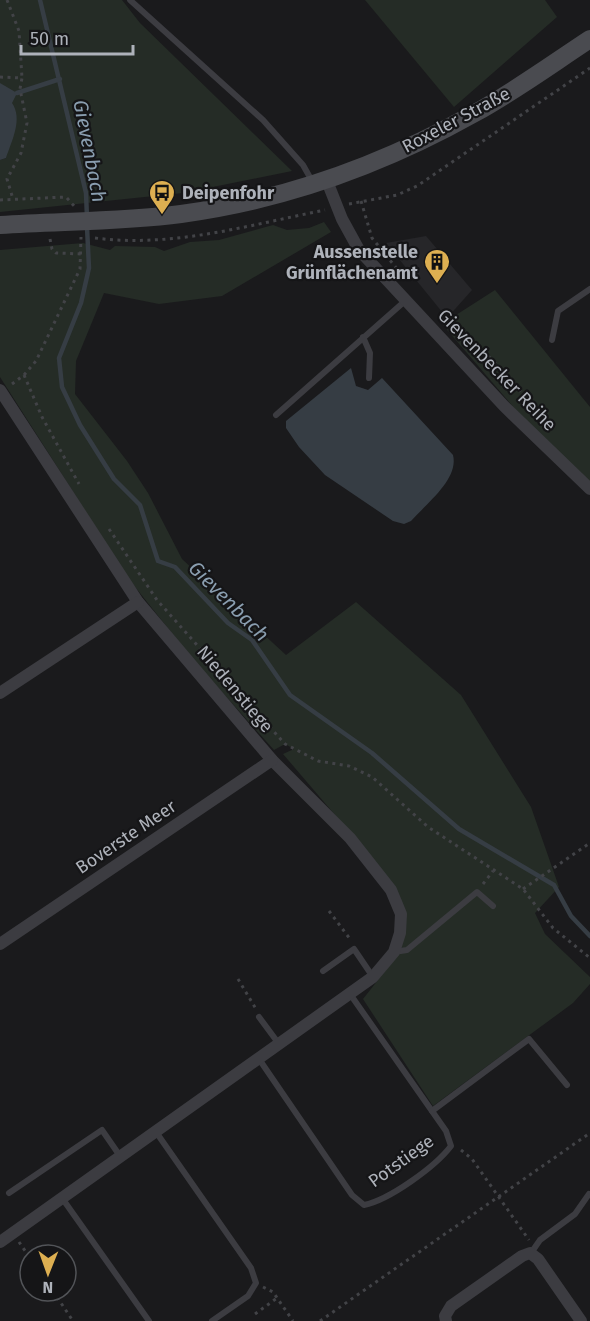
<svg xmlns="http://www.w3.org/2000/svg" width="590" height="1321" font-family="'Fira Sans',sans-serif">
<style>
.built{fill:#262629}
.green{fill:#252c26}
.water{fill:#363d44}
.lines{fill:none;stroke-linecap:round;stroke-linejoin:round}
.stream{stroke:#363d44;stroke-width:4.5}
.path{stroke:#424347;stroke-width:3;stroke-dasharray:3 4.5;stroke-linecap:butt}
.service{stroke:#3c3c41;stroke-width:6}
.minor{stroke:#3c3c41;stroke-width:12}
.secondary{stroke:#4a4b50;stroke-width:18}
.labels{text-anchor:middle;stroke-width:4.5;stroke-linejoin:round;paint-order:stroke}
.street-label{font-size:18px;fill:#aeb2ba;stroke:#151517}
.poi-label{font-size:18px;font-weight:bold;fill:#aeb2ba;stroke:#151517;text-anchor:start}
.water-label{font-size:20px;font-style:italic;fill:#8a9eb0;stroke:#151517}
</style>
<rect width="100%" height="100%" fill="#1a1a1c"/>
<path class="built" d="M426,236L472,290L447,318L386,243Z"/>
<g class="green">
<path d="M0,0H122L140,23L292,171L183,193L0,212V160L6,158L12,103L0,83Z"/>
<path d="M365,0H545L557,17L454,107Z"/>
<path d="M324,222L331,232L222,296L159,304L104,293L76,361L75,394L127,461L148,493L182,559L286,655L356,602L461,695L531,807L559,887L535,913L545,934L590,977V984L573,1003L433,1106L363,999L397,956L405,914L353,836L283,754L294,749L285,744L274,750L194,661L128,578L0,377V250L83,243L110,250L115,246L155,247L164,251L190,242L219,240L273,225L287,230L309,228Z"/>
<path d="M495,290L590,407V484L534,431L442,324Z"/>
</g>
<g class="water">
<path d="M0,83L17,93L12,103C23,119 12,140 6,158L0,160Z"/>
<path d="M351,368L356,386L368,390L382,378L453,455C459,479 427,503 411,521L404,524L393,521L325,475L299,447L286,428V421Z"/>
</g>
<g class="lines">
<g class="stream">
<path d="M40,0L86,193L87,218"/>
<path d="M17,93L60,79"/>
<path d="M87,227L89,268L81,303L59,358L62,387L80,425L114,479L140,505L158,561L175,567L228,623L252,640L290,695L372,753L459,829L554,885L571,916L590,936"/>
</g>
<g class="path">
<path d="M7,0L19,31L22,78"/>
<path d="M0,77L22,78L20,89L27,123L21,153L7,179L13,199"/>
<path d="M0,200L66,197L75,207"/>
<path d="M361,201L372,238L402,275"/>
<path d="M349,204L397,195L417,186L590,68"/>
<path d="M95,238C173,248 249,225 325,210"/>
<path d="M50,239L52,249L56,253L82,254"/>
<path d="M447,324C480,347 520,380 536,418"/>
<path d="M24,375L42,417L79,484"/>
<path d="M12,384L24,375L36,361L80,269L81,237"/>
<path d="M109,529L157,600L285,744L318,761L349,766L372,777L428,827L523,889L553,928L590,958"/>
<path d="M483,884L493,871"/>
<path d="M523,889L590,843"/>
<path d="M329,911L350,939"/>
<path d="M238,979L256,1009"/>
<path d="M461,1150L472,1159L529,1240"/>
<path d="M19,1242L30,1258"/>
<path d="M263,1287L273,1292L293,1321"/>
<path d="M53,1291L73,1321"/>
<path d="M255,1314L277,1298"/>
<path d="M320,1321L590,1133"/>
</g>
<g class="service">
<path d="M130,0L263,120L303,165L312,181"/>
<path d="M363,337L370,353L369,378"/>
<path d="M552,340L558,311L590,289"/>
<path d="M276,415L405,301"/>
<path d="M394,952L407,950L477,892L493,906"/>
<path d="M323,971L354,949L373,977"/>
<path d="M259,1017L279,1044"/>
<path d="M259,1059L352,1195L364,1205C389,1200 435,1167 451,1146L446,1131L350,994"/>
<path d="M432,1111L529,1039L567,1085"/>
<path d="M156,1132L251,1268L256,1283L248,1296L212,1321"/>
<path d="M9,1193L102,1130L120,1156"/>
<path d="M62,1198L149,1321"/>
<path d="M531,1253L540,1240L575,1214L589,1194"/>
</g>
<g class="minor">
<path d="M327,181L342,219L359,250L504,406L590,489"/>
<path d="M0,390L138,602L272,760L350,838L391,890L401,914L400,933L394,952L373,977L0,1242"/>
<path d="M0,693L138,602"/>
<path d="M0,944L272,760"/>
<path d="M446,1321L445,1316L451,1306L522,1256L530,1253L538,1259L581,1321"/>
</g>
<path class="secondary" d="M0,225C60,221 121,222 181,214C285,200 384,164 475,113C515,91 552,64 590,39"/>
</g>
<defs>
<symbol id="bus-pin" viewBox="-11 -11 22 30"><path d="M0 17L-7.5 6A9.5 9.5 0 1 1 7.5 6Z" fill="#ddaf51" stroke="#151517"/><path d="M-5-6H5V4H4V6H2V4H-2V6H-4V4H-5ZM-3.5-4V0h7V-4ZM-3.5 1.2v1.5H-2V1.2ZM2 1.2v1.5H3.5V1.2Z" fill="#111"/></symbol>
<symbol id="building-pin" viewBox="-11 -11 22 30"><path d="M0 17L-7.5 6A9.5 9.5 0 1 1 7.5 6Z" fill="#ddaf51" stroke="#151517"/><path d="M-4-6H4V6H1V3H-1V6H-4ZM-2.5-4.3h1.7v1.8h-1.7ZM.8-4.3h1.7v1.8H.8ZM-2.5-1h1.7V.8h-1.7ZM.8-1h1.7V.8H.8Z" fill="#111"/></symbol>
</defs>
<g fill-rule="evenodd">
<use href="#bus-pin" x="147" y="178" width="30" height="40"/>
<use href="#building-pin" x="422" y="247" width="30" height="40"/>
</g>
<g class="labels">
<g class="street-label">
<text transform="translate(456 120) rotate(-28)" y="6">Roxeler Straße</text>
<text transform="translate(497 370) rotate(46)" y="6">Gievenbecker Reihe</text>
<text transform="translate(235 689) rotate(50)" y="6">Niedenstiege</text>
<text transform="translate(126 837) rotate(-34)" y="6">Boverste Meer</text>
<text transform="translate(401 1161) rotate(-36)" y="6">Potstiege</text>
</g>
<g class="poi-label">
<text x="182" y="199">Deipenfohr</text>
<text x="418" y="258" text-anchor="end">Aussenstelle<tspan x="418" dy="21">Grünflächenamt</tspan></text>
</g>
<g class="water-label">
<text transform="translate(90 151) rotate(79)" y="7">Gievenbach</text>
<text transform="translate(229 601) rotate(45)" y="7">Gievenbach</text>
</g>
</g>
<g transform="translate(48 1273) rotate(181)"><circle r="28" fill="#151517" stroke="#525458" stroke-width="1.5"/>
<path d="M0-4.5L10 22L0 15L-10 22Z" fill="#ddaf51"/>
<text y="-9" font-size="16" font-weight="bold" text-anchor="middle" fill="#aeb2ba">N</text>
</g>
<path d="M21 45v9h112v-9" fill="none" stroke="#aeb2ba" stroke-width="3"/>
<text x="30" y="45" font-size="18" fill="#aeb2ba" stroke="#151517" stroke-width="4.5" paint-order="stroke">50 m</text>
</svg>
